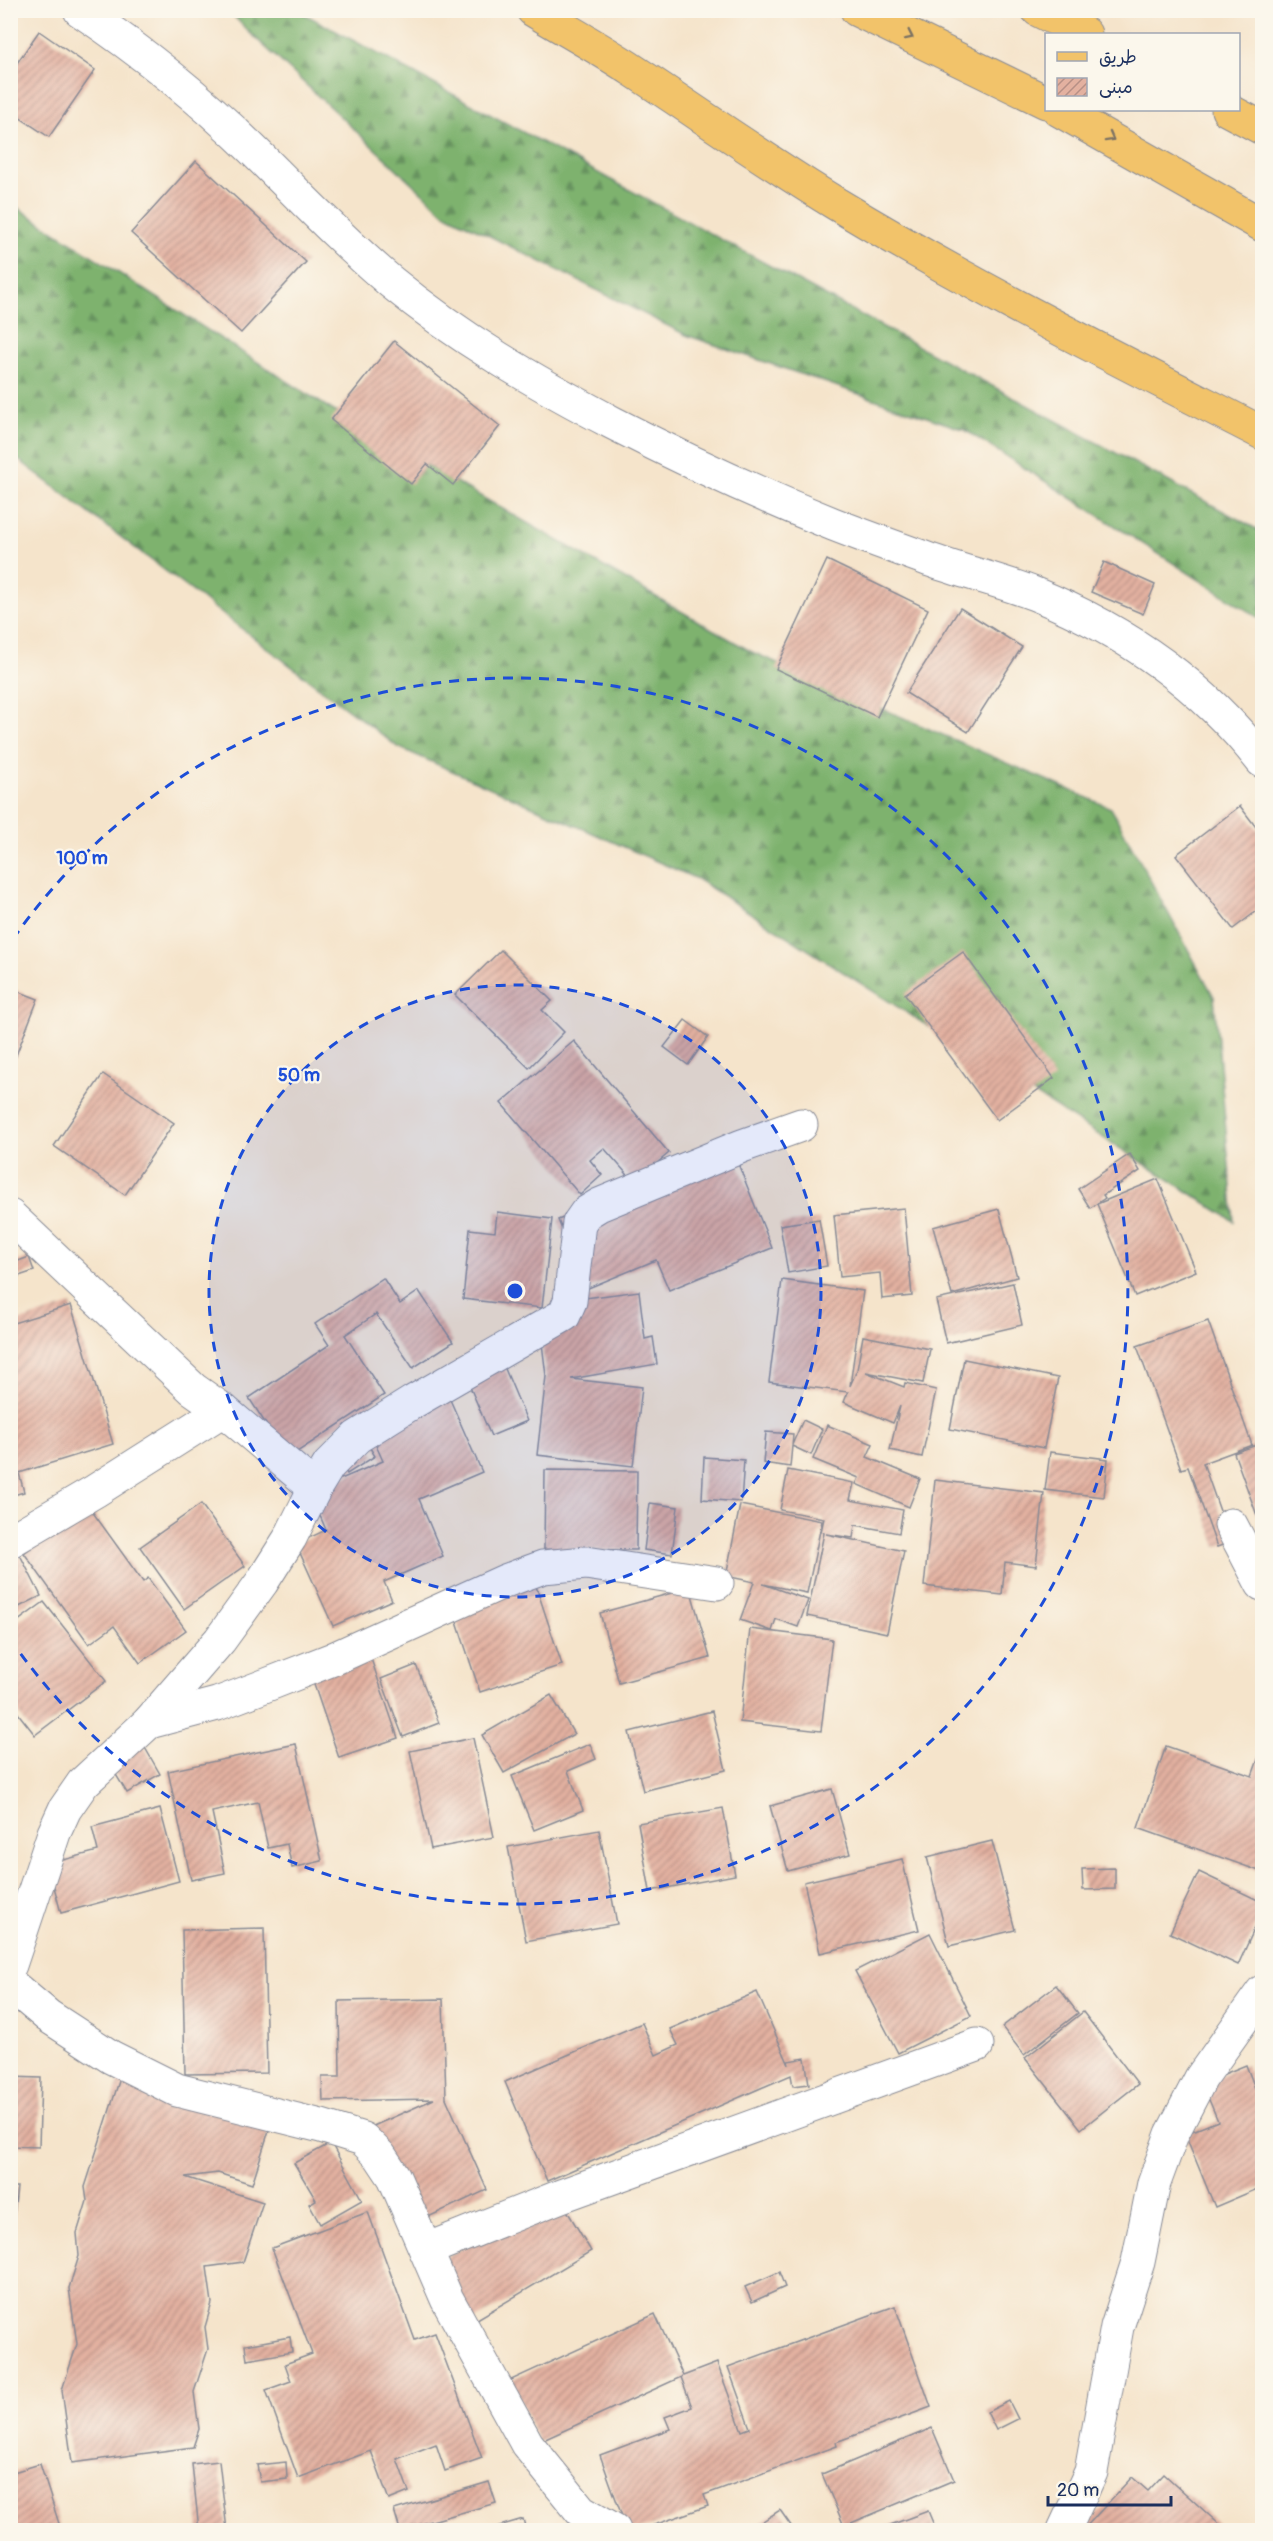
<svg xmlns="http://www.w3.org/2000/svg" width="1273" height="2541" font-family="Pangolin,'Playpen Sans Arabic',sans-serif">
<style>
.forest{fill:url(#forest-firs);stroke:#4c7066;stroke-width:1.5}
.building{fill:url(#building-hatch)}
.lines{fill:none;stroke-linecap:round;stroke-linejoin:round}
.minor-casing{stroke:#888a94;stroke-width:35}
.major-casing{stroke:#888a94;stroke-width:35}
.highway-casing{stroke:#888a94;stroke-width:35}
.minor{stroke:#fff;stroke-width:33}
.major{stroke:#f2c36a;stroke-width:33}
.highway{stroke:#f2c36a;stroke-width:33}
.oneway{stroke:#7c7263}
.ring{fill:none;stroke:#1d4ed8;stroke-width:3;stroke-dasharray:10 8}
.centre{fill:#1d4ed8;stroke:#fbf7ec;stroke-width:3}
.ring-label{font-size:18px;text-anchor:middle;font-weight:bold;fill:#1d4ed8;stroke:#fbf7ec;stroke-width:4.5;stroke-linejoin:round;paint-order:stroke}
</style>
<defs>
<pattern id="forest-firs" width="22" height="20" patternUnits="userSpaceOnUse" patternTransform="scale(1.5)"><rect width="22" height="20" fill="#7eb26e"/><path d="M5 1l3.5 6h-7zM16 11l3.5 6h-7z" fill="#66915e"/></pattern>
<pattern id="building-hatch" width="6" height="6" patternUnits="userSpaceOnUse" patternTransform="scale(1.5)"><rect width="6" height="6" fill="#e3b1a0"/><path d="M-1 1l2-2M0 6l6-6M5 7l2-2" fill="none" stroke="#b79086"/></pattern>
</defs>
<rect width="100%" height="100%" fill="#fbf7ec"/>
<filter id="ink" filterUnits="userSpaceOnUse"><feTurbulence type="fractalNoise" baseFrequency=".0167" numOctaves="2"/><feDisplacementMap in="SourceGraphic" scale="12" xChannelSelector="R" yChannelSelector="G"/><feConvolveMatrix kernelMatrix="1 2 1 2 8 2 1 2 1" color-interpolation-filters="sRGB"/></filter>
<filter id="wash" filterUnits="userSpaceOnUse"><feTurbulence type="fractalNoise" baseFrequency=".008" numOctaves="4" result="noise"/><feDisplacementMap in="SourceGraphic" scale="24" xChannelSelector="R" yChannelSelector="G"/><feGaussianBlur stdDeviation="1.35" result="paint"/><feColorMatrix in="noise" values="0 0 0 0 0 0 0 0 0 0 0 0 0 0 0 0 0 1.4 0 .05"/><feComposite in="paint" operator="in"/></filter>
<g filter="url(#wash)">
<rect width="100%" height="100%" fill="#f5e4cb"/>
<g class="forest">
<path d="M229,11H299L1262,532V620L965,430L686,335L444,213L247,30Z"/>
<path d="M10,203L346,419L752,652L1111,808L1214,997L1234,1221L697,879L398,747L11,454Z"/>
</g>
<g id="blocks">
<g class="building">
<path d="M39,31L95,70L49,137L10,111V73Z"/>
<path d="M196,161L306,262L241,333L131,233Z"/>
<path d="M394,341L500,426L453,485L427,464L411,484L331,420Z"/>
<path d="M827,560L928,609L877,717L776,669Z"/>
<path d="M1104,562L1155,585L1143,614L1091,592Z"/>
<path d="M960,608L1022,647L968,732L906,693Z"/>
<path d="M1240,806L1262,835V907L1233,929L1176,855Z"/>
<path d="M501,950L552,1001L542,1010L564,1032L529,1068L455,995Z"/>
<path d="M963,952L1054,1078L997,1120L905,994Z"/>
<path d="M10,988L38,999L11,1068H10Z"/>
<path d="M685,1020L708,1037L688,1065L664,1047Z"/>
<path d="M574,1041L669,1153L634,1182L604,1148L590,1160L602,1175L580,1195L501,1103Z"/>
<path d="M103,1074L174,1123L125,1195L54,1146Z"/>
<path d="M1130,1154L1140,1171L1103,1195L1105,1198L1090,1208L1078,1189Z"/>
<path d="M737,1161L772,1248L669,1290L656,1260L586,1289L558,1220L628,1191Z"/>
<path d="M1158,1179L1196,1271L1135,1296L1097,1204Z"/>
<path d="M904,1208L912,1296L882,1299L880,1273L840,1277L834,1215Z"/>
<path d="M999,1209L1017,1277L952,1295L933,1227Z"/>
<path d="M497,1212L552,1219L542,1308L463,1299L470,1229L495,1232Z"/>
<path d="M819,1219L827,1266L788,1273L780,1225Z"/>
<path d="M29,1257L34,1271L10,1279V1264Z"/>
<path d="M383,1278L400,1304L419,1291L453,1342L413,1368L376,1314L345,1335L384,1395L288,1458L249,1398L329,1345L315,1324Z"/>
<path d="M782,1280L863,1291L850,1386L857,1370L863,1336L930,1349L923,1383L866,1372L904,1387L905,1383L936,1390L922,1457L890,1450L900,1406L893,1423L844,1402L848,1392L769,1382Z"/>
<path d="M1013,1283L1022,1325L946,1343L936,1300Z"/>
<path d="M639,1291L645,1339L653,1337L657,1364L571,1379L642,1387L633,1466L537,1455L546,1376L541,1335L562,1301Z"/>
<path d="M71,1305L113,1444L19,1473L24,1492L10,1496V1324Z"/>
<path d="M1208,1321L1252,1445L1203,1463L1231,1542L1217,1547L1188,1467L1181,1469L1137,1346Z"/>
<path d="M964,1359L1058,1378L1044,1448L950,1429Z"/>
<path d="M503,1364L527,1421L491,1436L467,1380Z"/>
<path d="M444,1386L482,1472L419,1499L443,1556L384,1582L392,1600L333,1626L296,1544L326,1530L307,1485L338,1472L341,1479L383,1461L365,1421Z"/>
<path d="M803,1420L822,1429L811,1455L792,1446L790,1467L763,1463L766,1432L793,1434L792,1445Z"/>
<path d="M827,1425L873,1444L867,1457L920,1479L909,1507L856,1484L859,1478L813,1459Z"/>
<path d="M362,1435L375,1456L347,1474L334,1453Z"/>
<path d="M1262,1443V1529L1234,1453Z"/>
<path d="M1050,1452L1108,1459L1104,1497L1045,1490Z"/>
<path d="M704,1457L744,1460L741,1502L702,1499Z"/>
<path d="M545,1470L637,1471L636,1550L544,1549Z"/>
<path d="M788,1470L854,1483L850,1500L903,1510L899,1533L855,1525L853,1538L826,1534L904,1551L887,1633L807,1616L824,1533L821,1532L824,1518L780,1510Z"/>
<path d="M935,1480L1044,1493L1036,1566L1005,1562L1002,1595L924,1586Z"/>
<path d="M650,1503L678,1507L672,1554L644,1550Z"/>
<path d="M201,1504L245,1566L184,1609L140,1547Z"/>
<path d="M740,1505L822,1521L807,1593L763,1584L808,1600L798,1627L776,1619L772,1631L740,1620L754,1582L726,1576Z"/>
<path d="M89,1507L143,1582L148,1578L186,1630L140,1663L114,1626L89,1644L24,1553Z"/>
<path d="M16,1547L41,1596L15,1609L10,1601V1549Z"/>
<path d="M534,1580L562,1665L480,1692L452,1607Z"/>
<path d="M690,1588L710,1658L619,1683L600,1613Z"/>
<path d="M44,1602L106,1681L35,1735L10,1703V1627Z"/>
<path d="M750,1629L832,1639L821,1731L740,1722Z"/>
<path d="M367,1647L398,1738L339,1758L308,1667Z"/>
<path d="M416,1665L439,1723L403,1737L381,1679Z"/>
<path d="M551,1695L574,1734L504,1773L482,1735Z"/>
<path d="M712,1711L726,1770L643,1791L629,1732Z"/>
<path d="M473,1738L494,1837L431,1849L410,1751Z"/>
<path d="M140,1739L160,1774L127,1793L106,1758Z"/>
<path d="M296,1744L322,1861L292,1868L287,1844L268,1848L258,1802L212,1812L225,1873L191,1880L168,1771Z"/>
<path d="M590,1744L596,1759L568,1771L583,1810L534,1830L512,1776Z"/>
<path d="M1166,1746L1252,1776L1260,1754L1262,1755V1872L1138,1828Z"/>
<path d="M832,1789L850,1854L788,1871L770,1806Z"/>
<path d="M723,1808L735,1875L650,1891L638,1823Z"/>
<path d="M160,1809L179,1881L61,1913L48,1864L98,1851L92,1827Z"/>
<path d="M599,1830L617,1924L526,1941L508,1847Z"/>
<path d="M992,1841L1015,1930L949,1946L927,1857Z"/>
<path d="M902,1859L919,1930L820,1953L804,1882Z"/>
<path d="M1115,1868V1889L1083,1890L1082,1869Z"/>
<path d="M1199,1872L1262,1902V1912L1238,1965L1170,1933Z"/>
<path d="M264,1928L267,2073L185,2074L182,1930Z"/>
<path d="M930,1933L971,2016L898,2053L855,1971Z"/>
<path d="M1056,1985L1078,2013L1024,2055L1002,2027Z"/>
<path d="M757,1992L789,2065L788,2061L805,2058L809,2084L793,2086L791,2075L547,2181L505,2082L642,2023L656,2055L678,2045L670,2029Z"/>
<path d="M443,1999L446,2098L487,2190L413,2224L369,2128L434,2099L323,2101L322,2077H340L339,2001Z"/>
<path d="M1083,2012L1138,2084L1081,2129L1025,2058Z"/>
<path d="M1246,2065L1262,2106V2187L1215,2207L1185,2134L1218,2121L1202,2083Z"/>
<path d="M121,2075L271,2124L252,2184L218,2173L185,2177L263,2202L243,2262L207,2267L212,2303L205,2327L208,2349L194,2392L199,2429L193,2447L72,2463L62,2390L77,2344L69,2288L79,2256L77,2233L87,2201L85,2187Z"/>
<path d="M10,2077L41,2078L39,2147L10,2146Z"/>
<path d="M331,2143L362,2200L320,2224L309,2204L316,2200L294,2163Z"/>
<path d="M10,2187H17L12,2235H10Z"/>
<path d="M556,2192L591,2251L474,2321L439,2262Z"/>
<path d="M368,2212L415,2340L435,2333L482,2458L445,2471L436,2444L397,2459L409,2492L389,2500L371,2451L298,2478L266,2390L291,2381L285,2364L312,2354L272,2248Z"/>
<path d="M779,2272L785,2287L752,2302L745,2287Z"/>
<path d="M895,2306L931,2407L836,2442L837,2446L704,2495L708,2506L640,2530H627L600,2455L670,2429L665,2417L692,2407L681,2377L539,2442L511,2380L655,2314L683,2376L717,2363L742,2431L750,2428L728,2367Z"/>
<path d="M290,2337L292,2352L247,2360L245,2345Z"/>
<path d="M1009,2401L1018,2419L996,2430L987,2412Z"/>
<path d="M932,2428L954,2480L844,2526L822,2474Z"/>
<path d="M219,2461L227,2530H199L192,2464Z"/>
<path d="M286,2462L287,2479L260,2482L257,2465Z"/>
<path d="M40,2464L61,2530H10V2473Z"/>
<path d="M1164,2474L1222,2527L1219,2530H1083L1132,2477L1148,2491Z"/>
<path d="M489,2482L496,2503L400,2530L394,2510Z"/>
<path d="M780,2510L794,2530H749Z"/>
<path d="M928,2511L936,2530H877Z"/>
<path d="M523,2519L526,2530H486Z"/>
</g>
</g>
</g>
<g filter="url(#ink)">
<use href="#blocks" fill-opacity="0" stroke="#888a94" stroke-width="1.5"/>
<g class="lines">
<defs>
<g id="minor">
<path d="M80,10C141,51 199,97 252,149C298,194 341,240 391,282C459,338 535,382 613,423C685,460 758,494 833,524C866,537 900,549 933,561C967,573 1002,581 1035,594C1124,630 1203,685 1262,761"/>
<path d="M10,1216L193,1389L223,1410L315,1488"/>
<path d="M1231,1525L1262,1584"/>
<path d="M10,1541L95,1491L223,1410"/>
<path d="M149,1722L217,1704L259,1688L333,1659L505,1581L543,1567L586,1563L717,1583"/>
<path d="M10,1965L54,1833L65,1809L83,1783L149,1722L220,1640L262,1582L290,1538L315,1488L329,1465L357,1437L413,1402L564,1315L570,1301L579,1223L586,1213L599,1205L742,1146L801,1125"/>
<path d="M10,1984L48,2016L111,2057L177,2090L321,2126L363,2139L380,2156L394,2177L447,2299L527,2444L581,2511L614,2530"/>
<path d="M426,2250L561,2196L977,2045"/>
<path d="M1064,2530L1091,2472L1117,2327L1138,2262L1154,2183L1172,2134L1201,2078L1262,1992"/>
</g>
<path id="major" d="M533,10C566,30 601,49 634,71C701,115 766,161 835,203C973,287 1118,359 1262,433"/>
<g id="highway">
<path d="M857,10L1046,102"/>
<path d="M1038,10L1085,34"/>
<path d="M1059,110L1262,225"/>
<path d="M1228,110L1262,128"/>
</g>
</defs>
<use href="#minor" class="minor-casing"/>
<use href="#major" class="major-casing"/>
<use href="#highway" class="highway-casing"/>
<use href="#minor" class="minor"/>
<use href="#major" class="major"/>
<use href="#highway" class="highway"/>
</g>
<defs><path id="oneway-chevron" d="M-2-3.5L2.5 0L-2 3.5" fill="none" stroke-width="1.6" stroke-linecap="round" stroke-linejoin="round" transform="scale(1.5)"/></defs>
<g class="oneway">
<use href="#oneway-chevron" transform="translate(909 36) rotate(26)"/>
<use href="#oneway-chevron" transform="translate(1110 138) rotate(29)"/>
</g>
</g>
<circle cx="515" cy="1291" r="306" fill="#1d4ed8" fill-opacity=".12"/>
<g class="ring">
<circle cx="515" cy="1291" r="306"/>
<path d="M13 939A613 613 0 1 1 13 1643"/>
</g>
<circle cx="515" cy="1291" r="9" class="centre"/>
<g class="ring-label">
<text x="82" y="864">100 m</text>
<text x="299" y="1081">50 m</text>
</g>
<rect width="1273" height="2541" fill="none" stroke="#fbf7ec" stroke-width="36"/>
<rect x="1045" y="33" width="195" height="78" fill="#fbf7ec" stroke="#a1a7b3" stroke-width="1.5"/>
<rect x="1057" y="52" width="30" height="9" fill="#f2c36a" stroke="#a1a7b3" stroke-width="1.5"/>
<text x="1099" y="63" font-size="18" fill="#1b2f5e">طريق</text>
<rect x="1057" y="78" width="30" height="18" fill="url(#building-hatch)" stroke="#a1a7b3" stroke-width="1.5"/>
<text x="1099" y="93" font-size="18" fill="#1b2f5e">مبنى</text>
<path d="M1048 2496v9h123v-9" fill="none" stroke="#1b2f5e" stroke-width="3"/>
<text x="1057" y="2496" font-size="18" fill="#1b2f5e" stroke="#fbf7ec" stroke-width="4.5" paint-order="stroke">20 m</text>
</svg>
